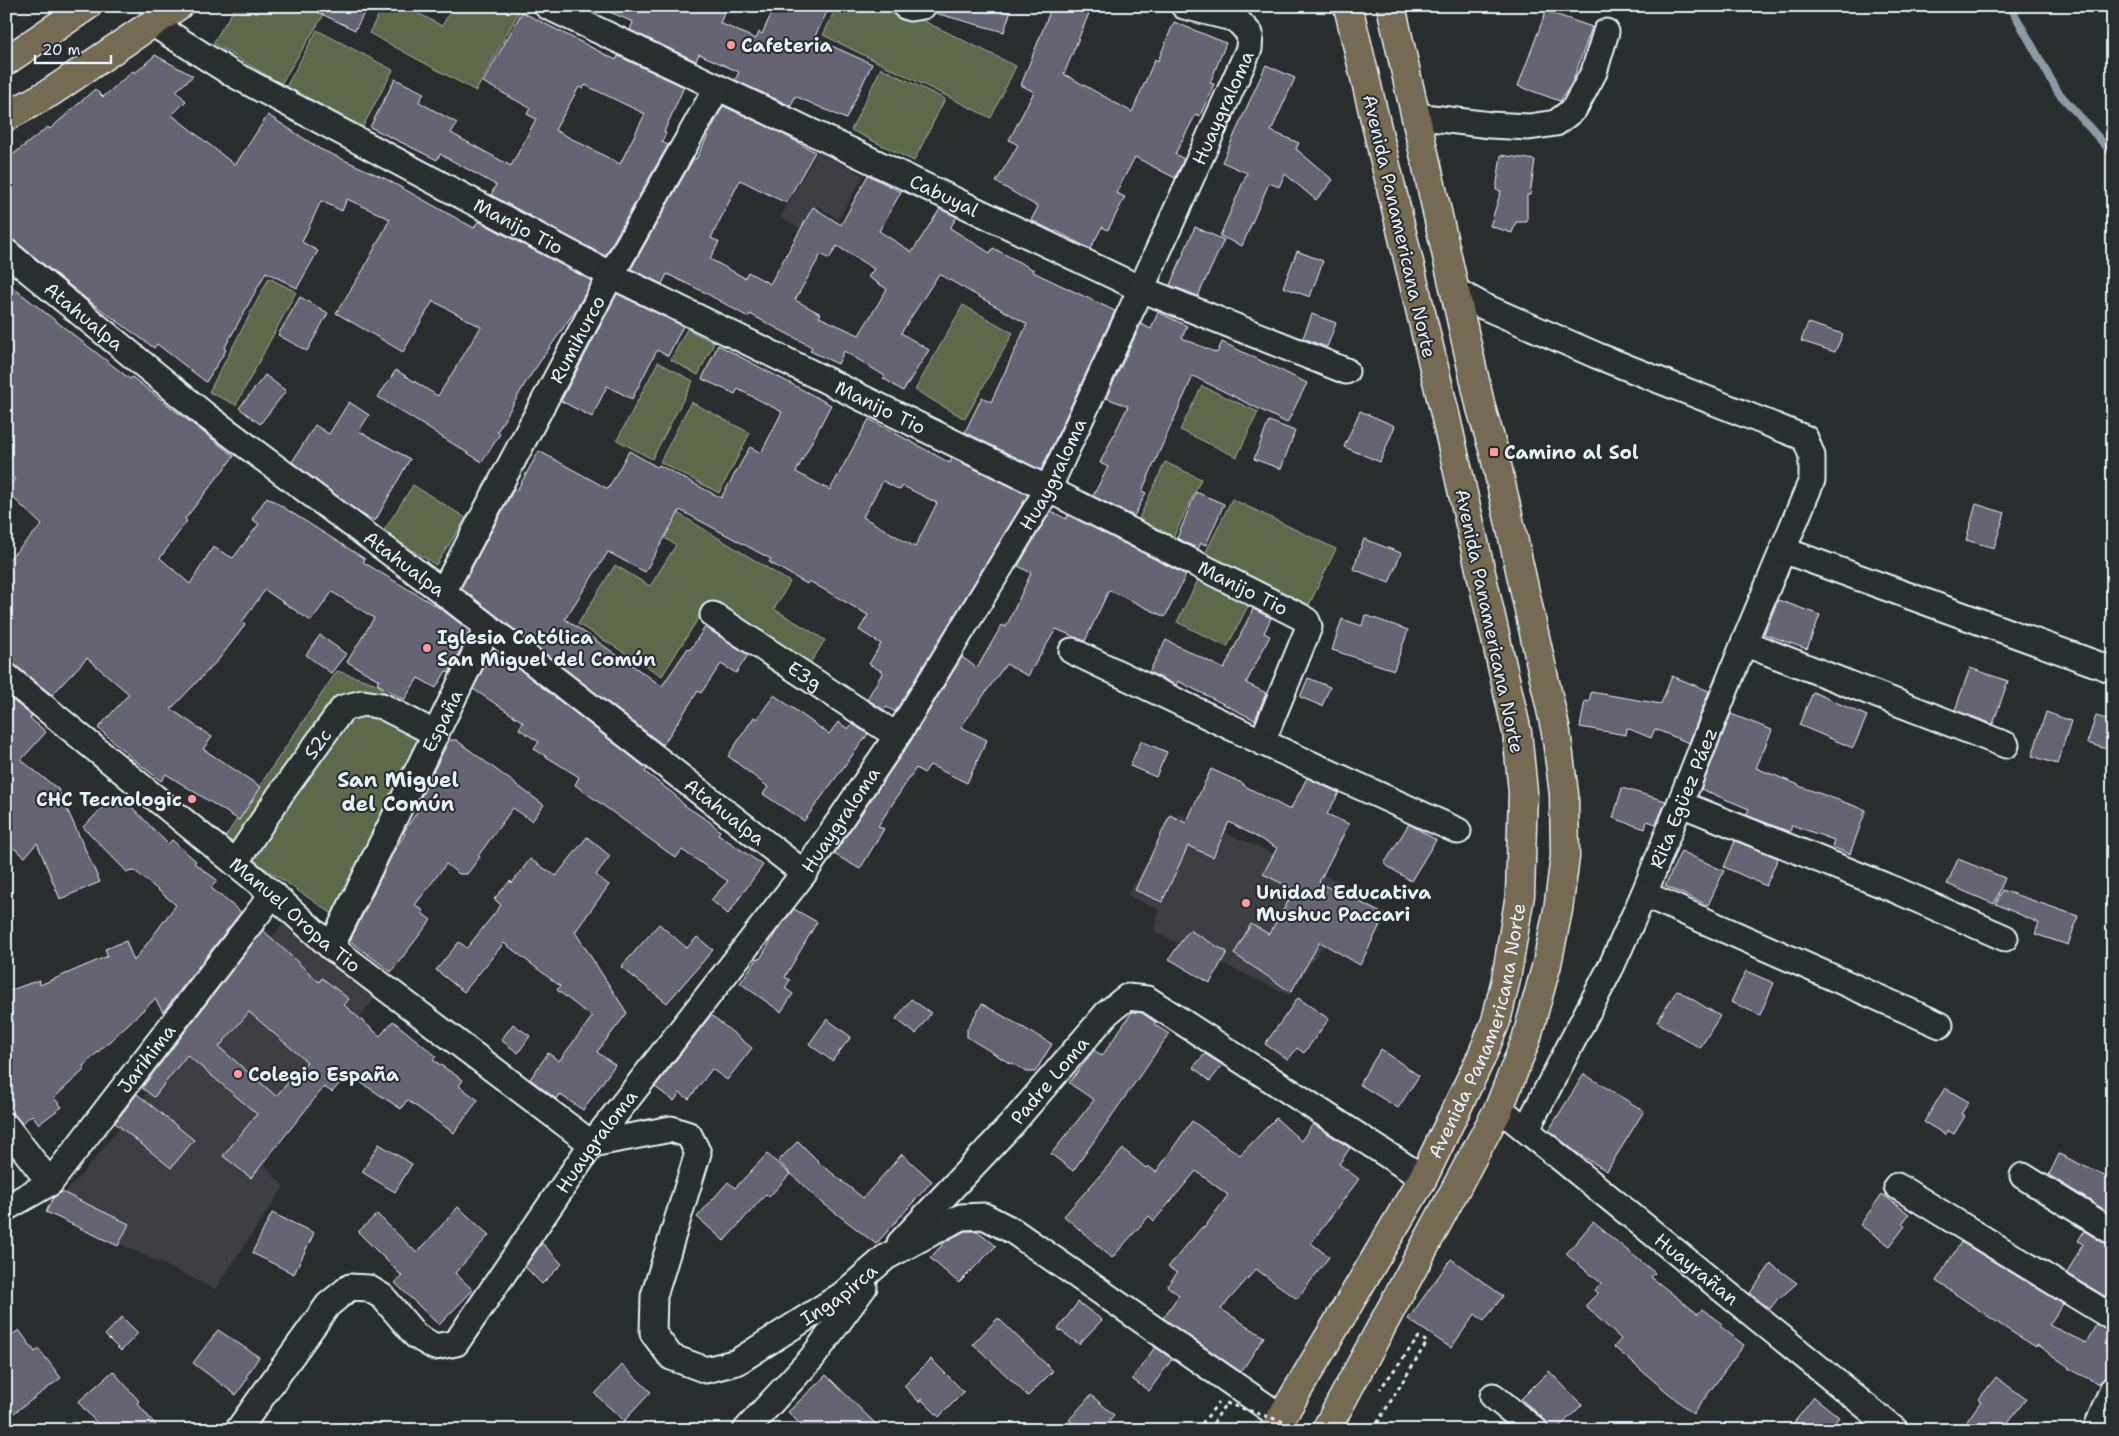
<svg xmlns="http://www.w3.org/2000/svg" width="2119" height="1436" font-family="'Shantell Sans',sans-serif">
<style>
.built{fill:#3c3d43}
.green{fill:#60674c;stroke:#a4aca2}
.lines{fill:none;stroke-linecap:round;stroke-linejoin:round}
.stream{stroke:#8c9aa6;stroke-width:8}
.building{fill:#666375;stroke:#e8f1f8;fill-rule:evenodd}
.minor-casing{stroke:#e8f1f8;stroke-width:29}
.highway-casing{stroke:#e8f1f8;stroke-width:31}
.path{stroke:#e8f1f8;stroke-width:3;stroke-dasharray:4 4;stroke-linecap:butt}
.minor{stroke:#2a2d2e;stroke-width:25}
.highway{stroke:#746b52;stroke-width:28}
.path-bridge{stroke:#e8f1f8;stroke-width:3;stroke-dasharray:4 4;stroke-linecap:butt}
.poi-dot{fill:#ff9aa2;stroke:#2a2d2e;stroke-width:2}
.labels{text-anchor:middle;stroke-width:4;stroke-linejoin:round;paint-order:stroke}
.poi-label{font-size:19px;font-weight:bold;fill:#e8f1f8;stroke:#2a2d2e;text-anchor:start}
.street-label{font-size:19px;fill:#e8f1f8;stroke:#2a2d2e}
.quarter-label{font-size:21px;font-weight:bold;fill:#e8f1f8;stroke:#2a2d2e}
</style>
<rect width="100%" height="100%" fill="#2a2d2e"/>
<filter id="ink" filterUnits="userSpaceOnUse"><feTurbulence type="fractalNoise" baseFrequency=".02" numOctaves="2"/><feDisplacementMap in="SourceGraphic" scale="10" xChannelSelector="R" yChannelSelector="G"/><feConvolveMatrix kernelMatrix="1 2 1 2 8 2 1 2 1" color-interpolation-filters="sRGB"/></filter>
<g filter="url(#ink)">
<g class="built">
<path d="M819,150L864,176L838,219L817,206L803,230L780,217Z"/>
<path d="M1179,813L1364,892L1353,895L1333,931L1289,995L1154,932L1159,910L1127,895Z"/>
<path d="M287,918L375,998L251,1149L284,1187L215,1289L49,1210L82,1174Z"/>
</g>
<g class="green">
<path d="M236,6H318L326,11L281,84L213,43Z"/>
<path d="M383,6H405L442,26L453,6H508L519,12L476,91L369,33Z"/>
<path d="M837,6H893L1016,66L991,118L823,35Z"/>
<path d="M317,30L393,70L362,128L286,87Z"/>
<path d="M881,68L945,99L914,161L851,130Z"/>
<path d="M269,278L296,292L236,405L209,392Z"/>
<path d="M963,305L1013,333L965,419L915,390Z"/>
<path d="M687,329L714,343L698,375L671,360Z"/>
<path d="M658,362L693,381L652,459L617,440Z"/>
<path d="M1202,386L1258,412L1237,457L1180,430Z"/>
<path d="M691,402L750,433L719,493L660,462Z"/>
<path d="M1165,462L1201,479L1171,542L1136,525Z"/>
<path d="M413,485L466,518L436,565L383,532Z"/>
<path d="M650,496L790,582L774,609L825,640L807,668L706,606L662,676L578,624L615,565L650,586L676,545L635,520Z"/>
<path d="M1232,499L1336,549L1309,605L1205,554Z"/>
<path d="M1199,578L1249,604L1227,647L1177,622Z"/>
<path d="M337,671L377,684L429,732L337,917L223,840Z"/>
</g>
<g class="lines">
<path class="stream" d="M2010,6L2058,92L2113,154"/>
</g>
<g class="building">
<path d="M305,6H368L355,30Z"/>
<path d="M596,6H727L720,23L756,39L759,32L762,34L775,6H830L814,38L872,64L846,119L795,96L791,106L735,80L739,72L699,54L696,61L630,30L633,22Z"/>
<path d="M937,6H987L1010,13L1004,32L935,13Z"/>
<path d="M1052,6H1092L1064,74L1132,112L1155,59L1158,61L1174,22L1226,43L1210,83L1214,84L1200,116L1196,114L1175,154L1184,159L1175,178L1135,157L1116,193L1125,197L1108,230L1102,227L1090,249L1056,231L1055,232L1031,220L1038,207L996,182L1018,145L1009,140L1034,92L1021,85Z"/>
<path d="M1546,11L1592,27L1572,83L1560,101L1518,86Z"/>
<path d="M522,12L616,60L618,56L684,87L664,132L666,133L662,142L668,145L605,256L491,195L496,185L440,154L437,160L370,127L395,79L424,93L419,102L457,123L451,133L511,166L536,119L527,114L530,108L483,82ZM585,85L645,114L620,164L555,130L579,87L583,89Z"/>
<path d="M155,55L193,76L176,91L186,101L172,115L235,165L268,115L320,149L384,178L474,228L478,221L592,281L577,308L526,382L497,432L500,434L482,462L378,397L396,370L438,396L481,327L433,301L403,352L336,313L363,270L390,219L347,199L342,211L321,201L302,242L318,251L297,288L266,272L224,349L226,350L206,382L157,344L154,348L88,300L15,241L6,238V160L48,127L50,129L95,89L103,97L133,71L135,73Z"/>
<path d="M1266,65L1295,78L1271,131L1299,143L1296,149L1333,180L1316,200L1285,174L1279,187L1269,183L1242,246L1220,236L1247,173L1222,162Z"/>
<path d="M723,106L779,132L815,152L786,203L740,180L711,238L719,242L710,259L745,278L748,272L770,284L813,207L841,225L868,175L901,192L879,231L912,252L940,209L957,217L950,228L990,253L993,248L1034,270L1033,272L1115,311L1041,470L965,432L982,397L991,402L1027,324L939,274L901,333L929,350L903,391L883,378L885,376L844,351L838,364L810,351L812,347L750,314L748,317L704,292L667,274L662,284L631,269L694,158L696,159ZM837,246L874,269L868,277L887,289L859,335L819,317L821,314L795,300L821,254L829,259Z"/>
<path d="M1501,155L1535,160L1530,195H1527V222H1516L1512,233L1490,226L1501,191L1496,190Z"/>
<path d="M1195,227L1224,240L1198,296L1170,285Z"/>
<path d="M1297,251L1323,261L1310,297L1283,287Z"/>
<path d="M6,282L130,379L132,377L234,456L185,519L187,521L160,558L190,584L213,547L233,558L259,524L252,519L267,497L365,559L363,562L441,609L470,631L449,673L446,671L436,688L418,678L404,700L377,684L379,680L347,662L374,618L332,592L311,621L265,590L242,622L245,625L219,659L171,709L212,737L203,749L261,787L239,820L166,774L161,781L133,759L98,728L129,694L87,658L52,695L15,665L6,662V562L42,525L6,491V489L15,479L6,472Z"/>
<path d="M617,294L683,326L668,356L657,350L632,399L607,386L592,417L561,401Z"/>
<path d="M300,297L328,313L307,351L278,335Z"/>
<path d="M1158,312L1187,326L1182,338L1217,353L1222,342L1307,383L1287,423L1193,376L1142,491L1146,493L1134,516L1093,496L1108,467L1100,463L1128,406L1106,398L1141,324L1151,329Z"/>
<path d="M1312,314L1336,323L1327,347L1303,338Z"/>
<path d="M1808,323L1843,334L1835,352L1801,341Z"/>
<path d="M718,345L831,405L796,472L830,490L869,419L950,463L952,458L1028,495L895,712L887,707L884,710L867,699L883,672L869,664L881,644L859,630L868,615L809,581L807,584L769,562L771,559L680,510L645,572L608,552L565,619L662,686L688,648L690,650L705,627L748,655L736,673L721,664L701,693L698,691L663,745L461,588L511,495L514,489L517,490L539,451L608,489L629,451L657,467L659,465L721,498L750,447L761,453L782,412L738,389L735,394L702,379ZM883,481L900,490L903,486L937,503L915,547L863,517Z"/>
<path d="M265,375L286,391L260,424L239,408Z"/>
<path d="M349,402L369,415L359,431L410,459L375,521L360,513L292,462L315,425L329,434Z"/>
<path d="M1360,411L1395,426L1380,462L1344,447Z"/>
<path d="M1269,421L1295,431L1281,469L1254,459Z"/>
<path d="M1196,492L1224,504L1206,545L1201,543L1198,549L1177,538Z"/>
<path d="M1976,504L2005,513L1994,548L1966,540Z"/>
<path d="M1051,511L1066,519L1068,515L1186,575L1165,617L1109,590L1085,641L1056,629L1028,676L1006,664L961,727L987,740L967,783L930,765L924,773L916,768L878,826L884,829L860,869L834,854L909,744L962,657L977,668L1002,625L1006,627L1031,573L1018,566Z"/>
<path d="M1364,539L1401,553L1389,583L1353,569Z"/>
<path d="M1778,600L1820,615L1807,649L1764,634Z"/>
<path d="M1253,609L1271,618L1264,633L1270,636L1246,683L1266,693L1255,720L1178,681L1176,685L1149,672L1166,640L1224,669Z"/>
<path d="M1365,615L1408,630L1394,670L1332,650L1342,619L1362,626Z"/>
<path d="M320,635L346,654L331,673L306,655Z"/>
<path d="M493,649L647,769L645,772L675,795L684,805L710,822L720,831L718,834L763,865L728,914L711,900L728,881L682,850L676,858L575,785L579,777L534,749L539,742L519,729L523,722L473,689Z"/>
<path d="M1970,668L2008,681L1993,724L1955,710Z"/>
<path d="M1672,676L1709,691L1689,743L1655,729L1651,738L1627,728L1626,735L1580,727L1585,701L1589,702L1591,692L1661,704Z"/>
<path d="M1308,678L1330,687L1322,706L1300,697Z"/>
<path d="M1813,692L1867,716L1853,748L1799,725Z"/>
<path d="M6,695L32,716L30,718L46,732L21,760L58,789L100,882L60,899L37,843L25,857L6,842Z"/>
<path d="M774,695L829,734L838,722L848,729L852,724L868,734L804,821L763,794L768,787L728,756L754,717L757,719Z"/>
<path d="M2046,712L2071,721L2057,764L2032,756Z"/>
<path d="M1731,714L1772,730L1756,768L1799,785V786L1866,810L1850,854L1832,847L1834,840L1792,825L1790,832L1746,815L1749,809L1701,789Z"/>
<path d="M2096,716L2113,721V751L2087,743Z"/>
<path d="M449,740H456L544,805L532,821L513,808L478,856L480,857L467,874H459L446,864L415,905L424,911L422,913L431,920L391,972L350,941L395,849L405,834L403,833L419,809L416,807Z"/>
<path d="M1141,741L1167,752L1156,777L1130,766Z"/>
<path d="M1211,769L1244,784L1243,785L1290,810L1307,778L1339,793L1327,814L1349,824L1319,882L1352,901L1354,899L1385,915L1360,965L1320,942L1291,992L1234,954L1251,924L1269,934L1295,890L1263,874L1277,848L1229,822L1213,857L1188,846L1162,902L1135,890L1170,815L1186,823Z"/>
<path d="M1622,788L1666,801L1656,824L1647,821L1645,829L1613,818Z"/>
<path d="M118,793L168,844L172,840L196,861L194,863L217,880L211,888L241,912L163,1012L155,999L83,1066L85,1069L54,1098L62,1107L39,1124L32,1115L22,1123L12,1113L6,1112V992L39,980L40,985L108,956L105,949L126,941L134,961L176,905L135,871L127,872L83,827Z"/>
<path d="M1409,824L1436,840L1411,881L1384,864Z"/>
<path d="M587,837L610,856L596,875L609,885L575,932L627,1013L597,1052L615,1065L583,1110L559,1094L556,1099L530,1079L548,1053L559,1061L592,1017L557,990L560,986L504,943L464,992L436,970L459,942L467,948L501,905L494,899L510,881L512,883L530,859L556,876Z"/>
<path d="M1735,841L1778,858L1766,886L1724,867Z"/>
<path d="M1681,851L1724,871L1708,905L1665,886Z"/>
<path d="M1958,859L2005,878L1994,904L1947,884Z"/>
<path d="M2002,890L2078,916L2068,945L2035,934L2039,923L1996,904Z"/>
<path d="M794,909L817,922L785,977L790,980L785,988L793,994L781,1012L740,983L758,958L760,959L776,932Z"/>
<path d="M659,924L687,948L697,937L713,950L667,1003L621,967Z"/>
<path d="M263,930L319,982L322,978L349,999L344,1005L380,1036L393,1021L436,1056L433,1060L463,1080L459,1086L478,1100L454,1133L407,1100L401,1109L348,1074L332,1092L324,1087L251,1178L223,1156L257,1114L187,1055L154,1097L142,1088ZM249,1012L307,1062L276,1096L219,1047Z"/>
<path d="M1189,930L1227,952L1210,983L1169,959Z"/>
<path d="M1746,971L1774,983L1760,1015L1731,1002Z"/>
<path d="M1677,990L1720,1016L1700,1048L1657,1022Z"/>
<path d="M1298,998L1329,1019L1304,1053L1297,1048L1288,1060L1265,1044Z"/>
<path d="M911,999L931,1013L916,1034L896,1019Z"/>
<path d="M982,1004L1052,1044L1035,1072H1027L1012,1063L1011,1064L967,1037V1029Z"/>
<path d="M1132,1012L1142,1013L1155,1022V1025L1169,1034L1073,1171L1051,1154L1094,1100L1069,1083L1094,1050L1102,1056Z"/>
<path d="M711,1015L752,1048L727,1080L712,1069L689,1099L680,1093L674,1101L655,1087Z"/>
<path d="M827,1019L851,1037L832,1061L809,1044Z"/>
<path d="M513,1024L530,1036L518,1053L501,1040Z"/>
<path d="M1381,1049L1419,1076L1398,1108L1359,1084Z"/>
<path d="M1205,1054L1223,1065L1210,1081L1193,1067Z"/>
<path d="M1584,1074L1644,1111L1607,1171L1577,1153L1549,1130Z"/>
<path d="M1945,1088L1969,1102L1961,1114L1965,1116L1954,1134L1947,1130L1946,1135L1924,1122Z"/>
<path d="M137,1094L194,1140L171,1168L115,1123Z"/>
<path d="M1276,1118L1301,1141L1313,1124L1350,1148L1339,1164L1359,1179L1311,1243L1329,1257L1297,1299L1256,1269L1221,1309L1264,1337L1241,1372L1163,1318L1179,1295L1167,1286L1177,1273L1168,1267L1202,1227L1204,1228L1228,1195L1196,1171L1154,1221L1149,1216L1112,1258L1064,1216L1123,1149L1146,1168L1148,1166L1156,1172L1192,1121L1240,1155Z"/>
<path d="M798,1141L822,1165L863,1198L902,1154L932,1181L876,1244L815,1197L778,1161Z"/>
<path d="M379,1144L412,1164L395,1192L362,1172Z"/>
<path d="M767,1154L790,1174L769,1197L766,1194L724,1241L697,1217L728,1182L735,1188Z"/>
<path d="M2059,1154L2113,1180V1215L2049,1175Z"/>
<path d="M62,1192L129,1224L118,1246L46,1212L53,1198Z"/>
<path d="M1882,1194L1909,1214L1902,1224L1905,1226L1890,1246L1860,1225Z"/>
<path d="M458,1207L489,1235L455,1273L473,1290L439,1325L395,1283L402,1276L358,1232L377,1214L417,1253Z"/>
<path d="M272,1213L314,1233L294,1274L252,1253Z"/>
<path d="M1593,1222L1655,1273L1651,1277L1698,1314L1702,1309L1722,1324L1720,1326L1744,1345L1693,1414L1614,1347L1621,1339L1585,1306L1598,1293L1595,1291L1601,1283L1566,1254Z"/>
<path d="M965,1231H978L996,1246L959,1283L930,1258L946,1241Z"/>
<path d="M2084,1231L2105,1244L2113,1246V1301L2067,1273L2083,1244L2078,1241Z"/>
<path d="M1961,1242L2063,1304L2049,1325L2086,1343L2096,1324L2113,1332V1370L2111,1374L2104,1377L2099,1384L2068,1368L2069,1367L2037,1345L2036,1347L2007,1329L1936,1281Z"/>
<path d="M542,1243L562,1264L542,1284L525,1267Z"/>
<path d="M1451,1259L1503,1296L1484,1321L1475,1314L1451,1348L1408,1319Z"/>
<path d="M1771,1264L1797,1283L1780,1298L1779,1297L1770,1309L1750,1293Z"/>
<path d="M1078,1302L1102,1320L1079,1344L1058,1329Z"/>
<path d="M122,1317L138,1333L121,1351L105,1335Z"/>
<path d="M998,1318L1053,1371L1028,1396L973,1344Z"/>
<path d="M19,1330L35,1352L39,1349L61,1378L6,1419V1339Z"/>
<path d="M218,1330L259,1357L246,1377L248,1378L236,1395L193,1363Z"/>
<path d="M1155,1347L1172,1359L1149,1391L1132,1379Z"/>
<path d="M931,1359L964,1392L939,1417L921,1399L919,1402L904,1386Z"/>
<path d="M622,1365L651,1392L624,1421L595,1394Z"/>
<path d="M113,1371L139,1401L137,1403L160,1430H103L78,1402Z"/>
<path d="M1549,1371L1582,1405L1556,1430H1551L1544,1419L1521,1399Z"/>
<path d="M826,1375L882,1430H806L788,1412Z"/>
<path d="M1996,1377L2026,1399L2002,1430H1961L1981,1401L1979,1399Z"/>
<path d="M1091,1395L1114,1415L1101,1430H1080L1069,1420Z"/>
<path d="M1814,1397L1839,1417L1829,1430H1788Z"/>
</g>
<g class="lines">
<defs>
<g id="minor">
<path id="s1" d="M547,6L1141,289L1346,371"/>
<path d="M905,6L910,8L923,6"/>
<path id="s2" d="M152,23L231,73L611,275L1048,489L1301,617L1307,621L1309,627L1262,742L1458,831"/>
<path d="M1416,116L1490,125L1529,127L1556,123L1574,109L1594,72L1606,32"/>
<path id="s3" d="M6,252L205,415L443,592L804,873"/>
<path d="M1454,290L1483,306L1598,356L1805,438L1812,456V480L1744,643L1644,894L1611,967L1526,1130"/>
<path d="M1783,550L2113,670"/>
<path id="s4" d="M443,592L611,275L717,88"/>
<path id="s5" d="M713,615L897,736"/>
<path d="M1744,643L2006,745"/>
<path d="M1072,651L1262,742"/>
<path id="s6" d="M6,676L273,894L331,947L592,1144L671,1129L689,1135L698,1153L654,1296L653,1333L671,1357L706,1370L737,1362L842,1295L886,1257L961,1217L984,1216L1013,1231L1281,1417"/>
<path d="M1681,804L1898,891L2005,938"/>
<path id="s7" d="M235,863L280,795L343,708L363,703L382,706L436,734"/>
<path d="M1644,894L1940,1025"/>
<path id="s8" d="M331,947L488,627"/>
<path id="s9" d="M1499,1108L1895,1430"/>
<path d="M6,1126L50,1183"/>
<path d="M2023,1176L2113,1232"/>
<path d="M1897,1186L2113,1318"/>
<path id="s10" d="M6,1208L50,1183L273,894"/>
<path id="s11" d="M900,1243L1011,1125L1107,1013L1127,997L1147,999L1423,1178"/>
<path d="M1493,1396L1535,1430"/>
<path id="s12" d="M238,1430L328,1305L350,1287L368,1288L383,1297L416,1336L435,1347L456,1343L592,1144L804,873L897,736L1048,489L1141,289L1249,49L1250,34L1236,19L1184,6"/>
<path d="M746,1430L812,1358L864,1287"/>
<path d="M2096,1430L2113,1388"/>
</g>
<g id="highway">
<path d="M6,61L87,6"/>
<path d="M6,117L51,92L178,6"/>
<path id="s13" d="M1274,1430L1423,1178L1481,1058L1496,1021L1506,979L1520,895L1523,792L1517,732L1445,414L1348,6"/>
<path d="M1326,1430L1499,1108L1526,1040L1547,964L1558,910L1565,857L1564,794L1556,732L1494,452L1481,408L1391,6"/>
</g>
</defs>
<use href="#minor" class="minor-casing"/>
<use href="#highway" class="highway-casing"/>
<g class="path">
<path d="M1197,1430L1218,1403"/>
<path d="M1373,1430L1427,1342L1419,1337L1380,1389"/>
</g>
<use href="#minor" class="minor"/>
<use href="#highway" class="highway"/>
<path class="path-bridge" d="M1209,1430L1226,1403L1308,1430"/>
</g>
</g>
<g class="poi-dot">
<circle cx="731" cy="45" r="5"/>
<rect x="1489" y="447" width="10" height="10" rx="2.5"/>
<circle cx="427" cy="648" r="5"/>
<circle cx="192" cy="799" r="5"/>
<circle cx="1246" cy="903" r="5"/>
<circle cx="238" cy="1074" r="5"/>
</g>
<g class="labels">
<g class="poi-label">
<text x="741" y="52">Cafeteria</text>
<text x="1504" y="459">Camino al Sol</text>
<text x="437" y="644">Iglesia Católica<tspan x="437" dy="22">San Miguel del Común</tspan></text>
<text x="182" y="806" text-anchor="end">CHC Tecnologic</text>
<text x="1256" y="899">Unidad Educativa<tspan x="1256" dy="22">Mushuc Paccari</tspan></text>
<text x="248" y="1081">Colegio España</text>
</g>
<g class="street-label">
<text dy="7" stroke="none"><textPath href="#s12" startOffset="1772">Huaygraloma</textPath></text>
<text dy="7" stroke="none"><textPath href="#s1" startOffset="440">Cabuyal</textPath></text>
<text dy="7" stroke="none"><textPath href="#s2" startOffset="419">Manijo Tio</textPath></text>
<text transform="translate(1400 226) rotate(77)" y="7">Avenida Panamericana Norte</text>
<text dy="7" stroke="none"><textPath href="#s3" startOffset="101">Atahualpa</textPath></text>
<text dy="7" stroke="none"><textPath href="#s4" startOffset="286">Rumihurco</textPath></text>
<text dy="7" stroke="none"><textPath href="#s2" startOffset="824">Manijo Tio</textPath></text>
<text dy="7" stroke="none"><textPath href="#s12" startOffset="1368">Huaygraloma</textPath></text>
<text dy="7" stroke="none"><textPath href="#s3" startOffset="506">Atahualpa</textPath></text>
<text dy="7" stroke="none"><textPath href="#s2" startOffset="1229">Manijo Tio</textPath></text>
<text transform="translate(1490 621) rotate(78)" y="7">Avenida Panamericana Norte</text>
<text dy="7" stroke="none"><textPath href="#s5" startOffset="110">E3g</textPath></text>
<text dy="7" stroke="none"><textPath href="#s8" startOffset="252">España</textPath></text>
<text dy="7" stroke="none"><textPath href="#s7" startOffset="145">S2c</textPath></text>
<text transform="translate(1683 798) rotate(-68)" y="7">Rita Egüez Páez</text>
<text dy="7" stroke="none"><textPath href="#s3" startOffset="911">Atahualpa</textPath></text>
<text dy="7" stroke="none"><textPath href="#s12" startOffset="962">Huaygraloma</textPath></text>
<text dy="7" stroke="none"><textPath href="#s6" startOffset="375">Manuel Oropa Tio</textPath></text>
<text dy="7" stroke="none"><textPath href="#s13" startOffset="451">Avenida Panamericana Norte</textPath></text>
<text dy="7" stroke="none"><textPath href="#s10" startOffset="208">Jarihima</textPath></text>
<text dy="7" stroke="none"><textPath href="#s11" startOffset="221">Padre Loma</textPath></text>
<text dy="7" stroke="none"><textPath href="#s12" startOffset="558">Huaygraloma</textPath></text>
<text dy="7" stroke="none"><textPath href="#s9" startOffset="255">Huayrañan</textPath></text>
<text dy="7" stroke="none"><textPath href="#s6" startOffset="1278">Ingapirca</textPath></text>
</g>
<g class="quarter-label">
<text x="398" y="787">San Miguel<tspan x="398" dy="24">del Común</tspan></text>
</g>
</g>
<rect width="2119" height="1436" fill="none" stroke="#2a2d2e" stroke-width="25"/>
<rect x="12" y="12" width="2094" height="1411" fill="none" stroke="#e8f1f8" stroke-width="2" filter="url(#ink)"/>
<path d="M35 55v8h76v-8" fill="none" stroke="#e8f1f8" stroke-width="2.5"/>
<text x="42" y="55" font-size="15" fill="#e8f1f8" stroke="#2a2d2e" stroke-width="4" paint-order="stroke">20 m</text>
</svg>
